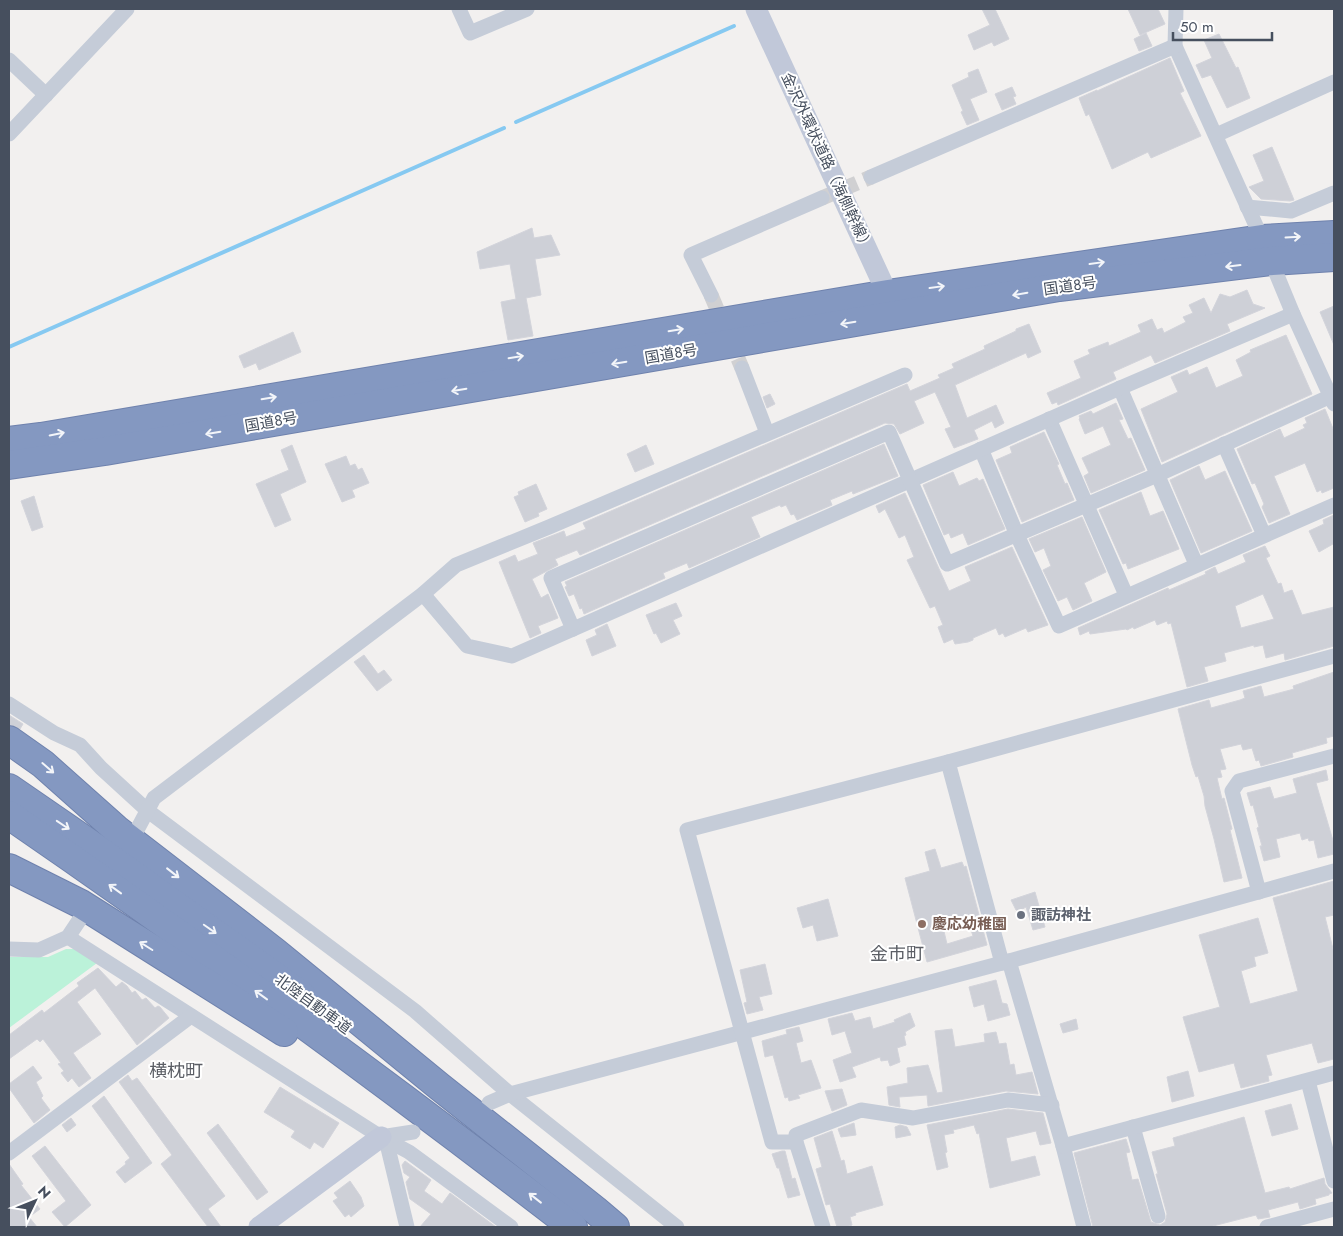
<svg xmlns="http://www.w3.org/2000/svg" width="1343" height="1236" font-family="Jost,'Noto Sans JP',sans-serif">
<style>
.green{fill:#bbf2d9}
.lines{fill:none;stroke-linecap:round;stroke-linejoin:round}
.stream{stroke:#86c9f1;stroke-width:4}
.building{fill:#ced0d7;stroke:#d3d4db;fill-rule:evenodd}
.street-tunnel{stroke:#d0d0d2;stroke-width:15;stroke-dasharray:15 8;stroke-linecap:butt}
.highway-casing{stroke:#6f82ad;stroke-width:30}
.street{stroke:#c5ccd8;stroke-width:15}
.secondary{stroke:#c1c8d9;stroke-width:21}
.highway{stroke:#8498c1;stroke-width:28}
.oneway{stroke:#f3f5f9}
.worship-dot{fill:#6b7280;stroke:#fff;stroke-width:2}
.education-dot{fill:#8d6e63;stroke:#fff;stroke-width:2}
.labels{text-anchor:middle;stroke-width:4;stroke-linejoin:round;paint-order:stroke}
.street-label{font-size:15px;fill:#464f5e;stroke:#fff}
.worship-label{font-size:15px;font-weight:bold;fill:#5b616d;stroke:#fff;text-anchor:start}
.education-label{font-size:15px;font-weight:bold;fill:#785e54;stroke:#fff;text-anchor:start}
.quarter-label{font-size:18px;fill:#5b5e65;stroke:#fff}
</style>
<rect width="100%" height="100%" fill="#f2f0ef"/>
<path class="green" d="M66,949H76L97,963L9,1028V957H48Z"/>
<g class="lines">
<g class="stream">
<path d="M516,122L734,26"/>
<path d="M9,347L504,128"/>
</g>
</g>
<g class="building">
<path d="M982,9H995L1009,39L994,46L992,42L974,50L968,35L990,25Z"/>
<path d="M1128,9H1158L1165,24L1140,35Z"/>
<path d="M1146,33L1152,46L1139,51L1134,39Z"/>
<path d="M1219,34L1236,68L1238,67L1250,98L1227,108L1211,75L1202,78L1196,65L1212,58L1204,40Z"/>
<path d="M1170,58L1184,91L1180,93L1201,136L1151,158L1148,152L1112,169L1089,114L1086,116L1079,98L1097,90V91Z"/>
<path d="M978,69L987,92L970,99L979,120L967,125L961,112L963,111L952,85L969,77L968,73Z"/>
<path d="M1012,87L1016,96L1013,97L1016,104L1002,110L995,94Z"/>
<path d="M1272,147L1292,195L1294,200L1290,201L1261,199L1249,187L1264,181L1253,155Z"/>
<path d="M532,228L534,238L551,235L560,255L535,259L541,295L526,298L533,336L508,340L501,302L516,299L510,264L480,269L477,252Z"/>
<path d="M1247,290L1253,304L1265,308L1227,324L1230,331L1155,363L1151,355L1113,372L1116,379L1058,405L1057,402L1052,404L1047,393L1081,378L1074,361L1090,354L1088,350L1108,342L1109,346L1141,332L1138,325L1152,319L1157,330L1162,328L1164,333L1186,322L1183,317L1193,313L1189,305L1204,298L1211,313L1220,294L1230,297Z"/>
<path d="M1334,306V345L1320,312Z"/>
<path d="M1029,324L1041,352L1028,358L1026,353L955,385L967,418L996,405L1004,423L995,428L992,421L974,430L978,439L954,448L945,429L951,427L935,392L914,401L924,423L900,434L894,424L885,423L580,555L577,550L555,559L558,565L532,579L541,598L548,594L558,618L538,626L541,633L530,638L499,562L515,555L518,562L538,554L533,543L564,531L566,537L586,529L583,523L907,384L910,391L940,378L938,375L954,368L952,364L985,349L984,346L1016,331V329Z"/>
<path d="M293,332L301,352L259,370L256,363L244,368L239,356Z"/>
<path d="M1286,335L1312,394L1162,462L1141,409L1178,392L1171,377L1187,370L1189,375L1207,367L1216,388L1243,376L1236,360L1251,352L1250,350Z"/>
<path d="M770,394L775,404L767,408L763,397Z"/>
<path d="M1116,403L1123,419L1119,420L1128,439L1131,438L1145,470L1091,493L1084,476L1089,473L1082,458L1111,445L1103,426L1085,434L1079,419L1080,418L1079,416L1091,411L1093,414Z"/>
<path d="M1325,409L1334,431V488L1322,493L1321,490L1317,492L1305,463L1274,476L1290,514L1269,523L1262,507L1264,504L1255,483L1252,484L1237,449L1280,429L1284,438L1305,428L1303,425L1307,423L1305,418Z"/>
<path d="M1044,432L1059,464L1057,465L1065,484L1067,483L1074,500L1022,522L996,460L1012,453L1010,447Z"/>
<path d="M884,444L898,476L853,494L852,491L830,500L832,505L797,520L794,514L791,515L786,505L781,507L780,505L751,517L760,537L689,568L687,563L663,573L665,578L584,614L582,608L580,609L574,594L569,596L565,587L567,586L565,582Z"/>
<path d="M292,445L306,482L280,494L291,520L275,527L256,484L289,470L281,450Z"/>
<path d="M646,445L654,464L635,472L627,454Z"/>
<path d="M346,456L350,466L355,464L358,470L362,468L369,483L352,490L355,497L342,502L325,464Z"/>
<path d="M1199,466L1205,480L1225,471L1252,531L1201,553L1170,480Z"/>
<path d="M953,472L959,486L977,478L979,481L983,479L1005,529L968,545L963,533L951,538L949,533L944,535L923,485Z"/>
<path d="M536,484L547,509L538,513L539,516L525,522L514,497L519,495L518,492Z"/>
<path d="M1141,492L1150,516L1163,511L1179,549L1128,569L1126,563L1123,564L1099,510Z"/>
<path d="M905,493L949,591L971,581L965,567L1012,547L1048,625L1028,632L1026,628L1005,637L1003,633L999,635L996,628L973,638V640L968,642L955,644L953,639L944,643L938,627L943,625L935,606L930,608L907,560L914,557L905,535L899,538L885,509L879,513L876,506Z"/>
<path d="M34,496L43,527L32,531L21,501Z"/>
<path d="M1334,515V546L1333,544L1319,552L1309,531L1324,524L1323,520Z"/>
<path d="M1082,517L1106,572L1084,583L1092,601L1073,610L1067,597L1058,601L1043,570L1051,566L1044,548L1035,552L1029,539Z"/>
<path d="M1265,546L1270,556L1266,558L1278,584L1281,583L1284,593L1292,590L1302,615L1334,607V646L1285,660L1284,653L1266,658L1263,645L1254,647V645L1224,653L1226,661L1204,667L1208,681L1187,687L1171,623L1168,624L1167,621L1157,625L1155,620L1134,629L1133,627L1127,630L1126,629L1090,634L1089,631L1080,635L1078,628L1168,588L1169,590L1206,574L1205,572L1215,567L1218,574L1246,562L1243,555ZM1263,594L1274,619L1241,628L1235,606Z"/>
<path d="M676,603L682,616L673,620L680,634L661,643L656,633L654,634L646,615Z"/>
<path d="M607,624L616,646L592,656L586,640L597,635L595,630Z"/>
<path d="M364,655L378,674L384,670L392,680L377,691L354,662Z"/>
<path d="M1334,672V736L1326,738L1327,743L1292,753L1293,757L1261,766L1259,760L1256,761L1252,748L1243,750L1241,744L1220,749L1226,769L1220,770L1222,777L1217,778L1222,799L1224,798L1232,829L1230,830L1242,878L1224,882L1214,839L1205,806L1204,796L1198,776L1196,777L1192,765L1178,709L1209,700L1211,708L1240,700L1245,698L1243,691L1261,686L1264,697L1294,689L1293,686Z"/>
<path d="M9,715L23,724L20,729L9,725Z"/>
<path d="M1326,770L1328,780L1316,783L1334,844V854L1318,858L1314,840L1309,841L1308,838L1302,840L1300,833L1276,839L1280,857L1264,861L1260,846H1262L1257,828L1259,827L1253,805L1251,806L1247,793L1270,787L1274,799L1297,793L1293,779Z"/>
<path d="M935,849L941,868L962,862L964,867L966,866L987,945L927,962L905,878L930,871L925,852ZM966,915L973,936L947,944L942,923Z"/>
<path d="M1334,881V915L1325,917L1334,953V1059L1318,1063L1312,1043L1266,1055L1272,1075L1268,1076L1269,1081L1241,1088L1234,1063L1199,1072L1183,1017L1220,1007L1199,935L1258,918L1268,953L1254,957L1256,966L1241,971L1250,1004L1298,991L1273,898Z"/>
<path d="M1035,892L1045,927L1033,930L1026,907L1019,911L1016,910L1011,900Z"/>
<path d="M828,899L838,936L817,941L813,925L803,928L797,908Z"/>
<path d="M765,964L772,994L759,997L763,1010L747,1014L744,1003L747,1002L740,970Z"/>
<path d="M98,968L116,987L122,982L127,986L132,993L135,991L142,1000L146,998L155,1008L158,1006L160,1007L169,1018L137,1045L95,988L77,1002L101,1034L73,1053L91,1078L79,1087L72,1078L68,1082L61,1073L64,1071L58,1064L61,1063L43,1039L40,1042L37,1039L9,1059V1035L42,1010L44,1013L79,986L77,983Z"/>
<path d="M996,980L1002,1003L1007,1004L1010,1015L988,1021L984,1004L974,1007L969,987Z"/>
<path d="M852,1013L855,1021L870,1017L873,1029L895,1022L894,1020L910,1013L915,1026L905,1032L906,1035L904,1036L906,1045L897,1048L900,1062L890,1066L888,1060L881,1061L880,1057L852,1067L856,1077L840,1082L833,1060L852,1053L845,1031L832,1035L828,1019Z"/>
<path d="M1076,1019L1078,1029L1063,1033L1060,1024Z"/>
<path d="M799,1027L803,1041L796,1043L801,1063L811,1060L821,1088L798,1095L800,1098L789,1101L788,1097L785,1098L773,1055L765,1057L762,1041L787,1034L786,1030Z"/>
<path d="M952,1029L955,1047L985,1042L984,1034L996,1032L999,1044L1006,1043L1010,1065L1014,1064L1016,1075L1032,1072L1038,1094L1006,1091L928,1106L927,1095L899,1097L900,1107L889,1105L887,1087L908,1083L907,1068L928,1065L937,1093L943,1092L935,1031Z"/>
<path d="M33,1066L42,1078L36,1082L43,1096L41,1098L50,1110L34,1123L9,1088V1084Z"/>
<path d="M1188,1071L1194,1096L1172,1102L1167,1077Z"/>
<path d="M128,1075L132,1081L137,1078L225,1196L208,1209L221,1227H208L161,1164L172,1155L119,1082Z"/>
<path d="M280,1087L339,1123L323,1148L314,1142L310,1149L291,1137L295,1131L264,1112Z"/>
<path d="M842,1089L847,1105L832,1111L825,1091Z"/>
<path d="M104,1096L152,1163L125,1183L116,1172L126,1164L125,1162L130,1158L92,1106Z"/>
<path d="M1291,1104L1298,1129L1272,1136L1265,1111Z"/>
<path d="M1008,1109L1043,1113L1051,1143L1040,1145L1036,1131L1006,1138L1011,1162L1035,1156L1040,1175L990,1188L979,1133L977,1134L974,1125L953,1130L954,1133L944,1135L947,1152L945,1153L948,1167L937,1170L927,1125Z"/>
<path d="M1244,1117L1265,1193L1289,1187L1290,1189L1324,1178L1325,1184L1332,1193L1329,1194V1195L1315,1199L1316,1204L1300,1209L1298,1202L1268,1210L1270,1217L1258,1219L1256,1215L1209,1227H1093L1074,1153L1126,1139L1130,1152L1126,1153L1132,1180L1138,1179L1151,1222L1160,1225L1165,1222L1167,1214L1156,1174H1158L1152,1152L1175,1146L1173,1138Z"/>
<path d="M71,1118L76,1125L67,1132L62,1125Z"/>
<path d="M854,1123L856,1135L841,1137L838,1129Z"/>
<path d="M218,1124L268,1192L257,1200L207,1133Z"/>
<path d="M900,1125L907,1127L911,1135L896,1138L895,1127Z"/>
<path d="M832,1131L841,1161L844,1160L847,1174L872,1166L883,1205L855,1213L856,1215L850,1217L852,1225L846,1227H837L830,1204L826,1205L816,1169L822,1167L814,1138Z"/>
<path d="M45,1146L91,1205L65,1227L52,1212L66,1201L32,1156Z"/>
<path d="M782,1151H785L792,1179L795,1178L800,1195L788,1198L779,1168H777L772,1154Z"/>
<path d="M405,1161L431,1180L424,1191L442,1204L450,1193L496,1227H420L431,1214L410,1199L406,1182L410,1177L404,1173L402,1165Z"/>
<path d="M9,1164L23,1184L21,1185L40,1209L29,1217L37,1227H9Z"/>
<path d="M350,1181L361,1197L364,1206L351,1217L349,1214L345,1217L333,1201L338,1198L334,1193Z"/>
</g>
<g class="lines">
<g class="street-tunnel">
<path d="M822,198L871,177"/>
<path d="M711,295L742,368"/>
</g>
<defs>
<g id="highway">
<path d="M9,441L41,437L888,294L1262,239L1334,235"/>
<path d="M9,465L105,451L1059,287L1272,261L1334,257"/>
<path d="M9,740L43,764L116,829L275,952L440,1087L595,1210L615,1227"/>
<path d="M9,788L86,841L301,995"/>
<path d="M9,815C201,947 389,1085 573,1227"/>
<path d="M9,868L81,904L284,1032"/>
</g>
</defs>
<use href="#highway" class="highway-casing"/>
<g class="street">
<path d="M459,9L470,33L527,9"/>
<path d="M1176,9L1175,46L1262,239L1293,314L1334,404"/>
<path d="M9,60L46,95"/>
<path d="M9,134L127,9"/>
<path d="M1216,135L1334,82"/>
<path d="M871,177L1175,46"/>
<path d="M1247,207L1291,211L1334,193"/>
<path d="M711,295L691,255L822,198"/>
<path d="M742,368L767,433"/>
<path d="M1120,388L1196,564"/>
<path d="M1049,419L1126,595"/>
<path d="M1224,444L1264,535"/>
<path d="M981,449L1017,535L1059,626L1334,505"/>
<path d="M423,594L467,646L512,656L1120,388L1293,314"/>
<path d="M573,629L551,578L889,432L947,564L1157,475L1331,396"/>
<path d="M9,704L54,733L80,745L101,768L148,811L415,1011L510,1094L677,1227"/>
<path d="M948,762L1002,963"/>
<path d="M137,830L154,798L423,594L456,565L549,527L905,375"/>
<path d="M1259,892L1232,791L1239,781L1334,756"/>
<path d="M68,937L381,1137L409,1152L511,1227"/>
<path d="M9,949L39,950L68,937L80,919"/>
<path d="M1009,961L1063,1146L1084,1227"/>
<path d="M1308,1081L1334,1181"/>
<path d="M489,1103L510,1094L1002,963L1334,871"/>
<path d="M1133,1127L1158,1216"/>
<path d="M381,1137L388,1148L407,1227"/>
<path d="M381,1137L413,1132"/>
<path d="M796,1142H772L687,830L948,762L1334,656"/>
<path d="M1063,1146L1334,1073"/>
<path d="M9,1153L191,1016"/>
<path d="M823,1227L796,1142V1135L861,1110L913,1118L1008,1100L1052,1105"/>
<path d="M1267,1227L1334,1209"/>
</g>
<g class="secondary">
<path d="M756,9L894,308"/>
<path d="M259,1227L381,1137"/>
</g>
<use href="#highway" class="highway"/>
</g>
<defs><path id="oneway-shaft" d="M-6 0H5M1.5-3L5.5 0L1.5 3" fill="none" stroke-width="1.6" stroke-linecap="round" stroke-linejoin="round" transform="scale(1.25)"/></defs>
<g class="oneway">
<use href="#oneway-shaft" transform="translate(1293 237) rotate(-3)"/>
<use href="#oneway-shaft" transform="translate(1097 263) rotate(-8)"/>
<use href="#oneway-shaft" transform="translate(1233 266) rotate(173)"/>
<use href="#oneway-shaft" transform="translate(937 287) rotate(-8)"/>
<use href="#oneway-shaft" transform="translate(1020 294) rotate(170)"/>
<use href="#oneway-shaft" transform="translate(848 323) rotate(170)"/>
<use href="#oneway-shaft" transform="translate(676 330) rotate(-9)"/>
<use href="#oneway-shaft" transform="translate(516 357) rotate(-9)"/>
<use href="#oneway-shaft" transform="translate(619 363) rotate(170)"/>
<use href="#oneway-shaft" transform="translate(459 390) rotate(170)"/>
<use href="#oneway-shaft" transform="translate(269 398) rotate(-9)"/>
<use href="#oneway-shaft" transform="translate(213 433) rotate(170)"/>
<use href="#oneway-shaft" transform="translate(57 434) rotate(-11)"/>
<use href="#oneway-shaft" transform="translate(48 768) rotate(41)"/>
<use href="#oneway-shaft" transform="translate(63 825) rotate(34)"/>
<use href="#oneway-shaft" transform="translate(173 873) rotate(38)"/>
<use href="#oneway-shaft" transform="translate(115 889) rotate(-144)"/>
<use href="#oneway-shaft" transform="translate(210 929) rotate(35)"/>
<use href="#oneway-shaft" transform="translate(146 946) rotate(-148)"/>
<use href="#oneway-shaft" transform="translate(261 995) rotate(-144)"/>
<use href="#oneway-shaft" transform="translate(535 1198) rotate(-142)"/>
</g>
<circle class="worship-dot" cx="1021" cy="915" r="5"/>
<circle class="education-dot" cx="922" cy="924" r="5"/>
<g class="labels">
<g class="street-label">
<text transform="translate(827 162) rotate(65)" y="5">金沢外環状道路（海側幹線）</text>
<text transform="translate(1070 286) rotate(-8)" y="5">国道8号</text>
<text transform="translate(671 354) rotate(-10)" y="5">国道8号</text>
<text transform="translate(271 422) rotate(-10)" y="5">国道8号</text>
<text transform="translate(313 1004) rotate(36)" y="5">北陸自動車道</text>
</g>
<g class="worship-label">
<text x="1031" y="920">諏訪神社</text>
</g>
<g class="education-label">
<text x="932" y="929">慶応幼稚園</text>
</g>
<g class="quarter-label">
<text x="897" y="960">金市町</text>
<text x="176" y="1077">横枕町</text>
</g>
</g>
<rect width="1343" height="1236" fill="none" stroke="#464f5e" stroke-width="20"/>
<g transform="translate(35 1201) rotate(47)" stroke="#ffffff" stroke-width="4" paint-order="stroke">
<path d="M0-4L9 19L0 12L-9 19Z" fill="#464f5e"/>
<text y="-8" font-size="14" font-weight="bold" text-anchor="middle" fill="#464f5e">N</text>
</g>
<path d="M1173 32v8h99v-8" fill="none" stroke="#464f5e" stroke-width="2.5"/>
<text x="1180" y="32" font-size="15" fill="#464f5e" stroke="#ffffff" stroke-width="4" paint-order="stroke">50 m</text>
</svg>
